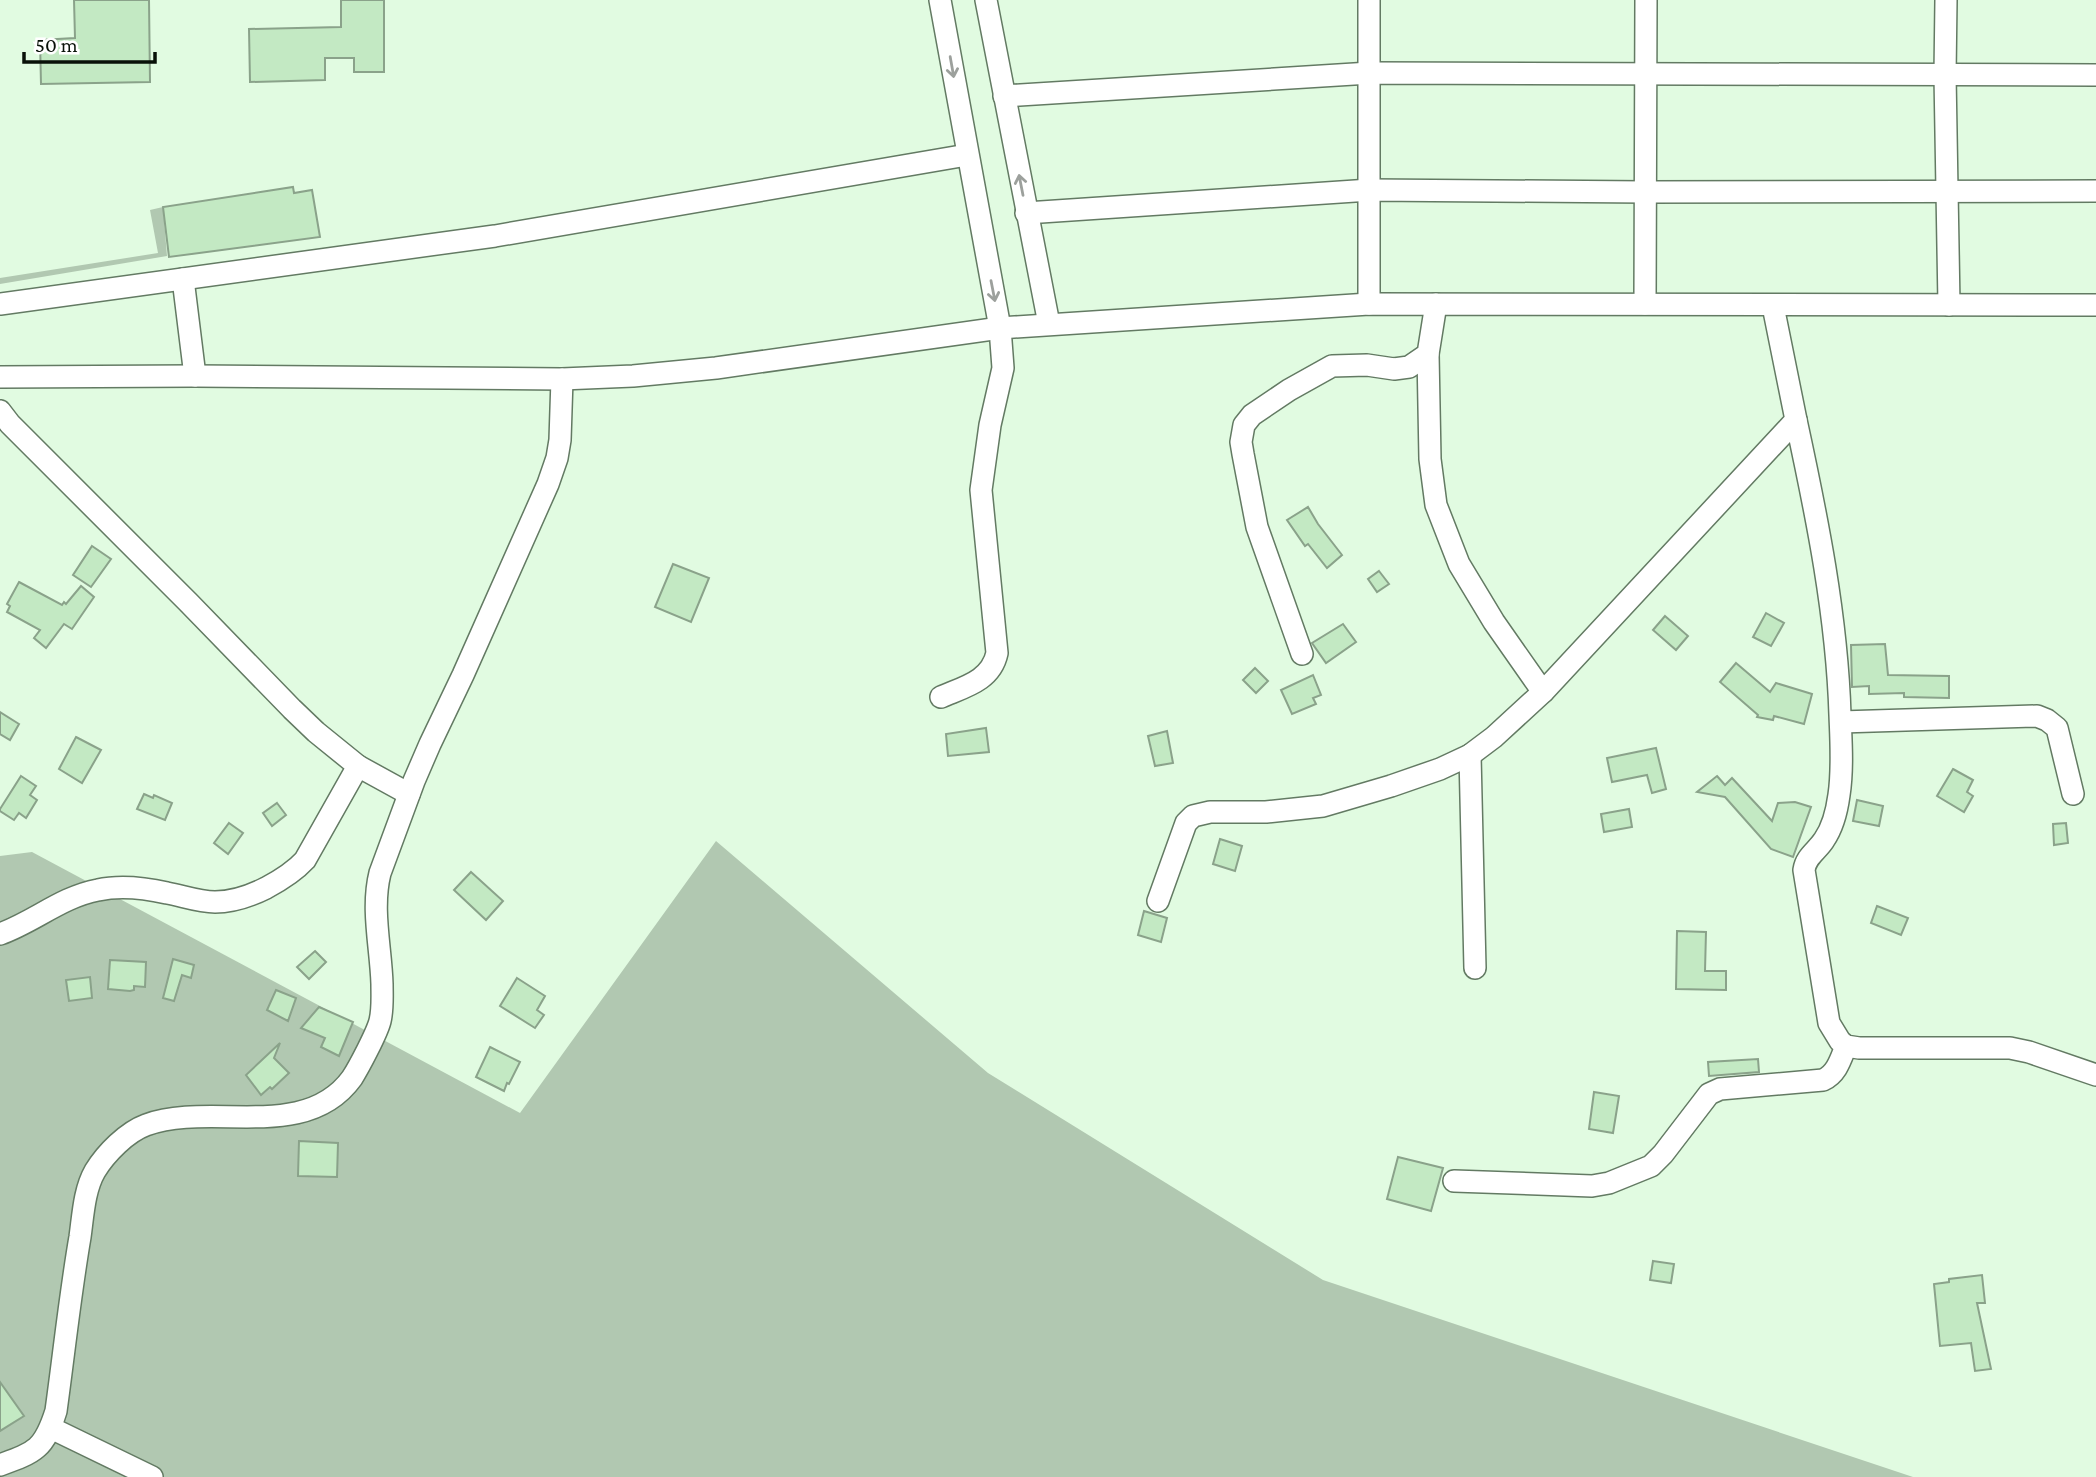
<svg xmlns="http://www.w3.org/2000/svg" width="2096" height="1477" font-family="'Crimson Pro',serif">
<style>
.green{fill:#b1c8b1}
.building{fill:#c3e9c3;stroke:#8aa28a;stroke-width:2}
.lines{fill:none;stroke-linecap:round;stroke-linejoin:round}
.minor-casing{stroke:#637a63;stroke-width:24}
.minor{stroke:#fff;stroke-width:21}
.oneway{stroke:#9ca09c}
</style>
<rect width="100%" height="100%" fill="#e1fbe1"/>
<g class="green">
<path d="M163,207L167,256L0,284V278L158,253L150,210Z"/>
<path d="M716,841L988,1073L1323,1280L1913,1477H0V856L32,852L520,1113Z"/>
</g>
<g class="building">
<path d="M74,0H149L150,82L41,84L40,40L75,38Z"/>
<path d="M341,0H384V72H354V58H325V80L250,82L249,29L341,27Z"/>
<path d="M293,187L294,193L312,190L320,237L169,257L163,207Z"/>
<path d="M1308,507L1318,524L1342,555L1327,568L1308,544L1305,546L1287,520Z"/>
<path d="M92,546L111,559L91,587L73,575Z"/>
<path d="M673,564L709,578L691,622L655,607Z"/>
<path d="M1379,571L1389,584L1377,592L1368,579Z"/>
<path d="M19,582L62,605L64,602L66,604L81,586L94,597L72,629L64,624L46,648L34,638L40,630L7,612L10,606L7,604Z"/>
<path d="M1766,613L1784,623L1771,646L1753,637Z"/>
<path d="M1665,616L1688,636L1676,650L1653,630Z"/>
<path d="M1343,624L1356,642L1326,663L1312,643Z"/>
<path d="M1885,644L1888,675L1949,676V698L1904,697V693L1869,694V686L1852,687L1851,645Z"/>
<path d="M1736,663L1770,692L1776,683L1812,694L1804,724L1774,716L1773,720L1757,717L1758,715L1720,682Z"/>
<path d="M1255,668L1268,681L1256,693L1243,680Z"/>
<path d="M1313,675L1321,695L1313,698L1316,704L1292,714L1281,690Z"/>
<path d="M0,712L19,724L10,740L0,734Z"/>
<path d="M986,728L989,752L948,756L946,734Z"/>
<path d="M1167,731L1173,763L1155,766L1148,736Z"/>
<path d="M76,737L101,750L82,783L59,769Z"/>
<path d="M1656,748L1666,789L1652,793L1647,775L1612,782L1607,758Z"/>
<path d="M1953,769L1973,780L1967,792L1973,796L1964,812L1937,796Z"/>
<path d="M21,776L36,786L30,795L37,800L26,818L19,813L14,820L0,811V809Z"/>
<path d="M1717,776L1725,785L1732,778L1772,821L1778,803L1795,802L1811,807L1793,857L1771,849L1725,797L1697,792Z"/>
<path d="M144,794L153,798L154,795L172,803L165,820L137,809Z"/>
<path d="M1857,800L1883,806L1879,826L1853,821Z"/>
<path d="M277,803L286,815L272,826L263,813Z"/>
<path d="M1629,809L1632,827L1604,832L1601,814Z"/>
<path d="M229,823L243,833L228,854L214,843Z"/>
<path d="M2066,823L2068,843L2054,845L2053,824Z"/>
<path d="M1220,839L1242,846L1235,871L1213,864Z"/>
<path d="M471,872L503,901L486,920L454,890Z"/>
<path d="M1877,906L1908,918L1901,935L1871,923Z"/>
<path d="M1144,911L1167,918L1161,942L1138,935Z"/>
<path d="M1677,931L1706,932L1705,971H1726V990L1676,989Z"/>
<path d="M315,951L326,962L309,979L297,967Z"/>
<path d="M173,959L194,965L191,978L182,975L174,1001L163,998Z"/>
<path d="M110,960L146,962L145,987L134,986V990L130,991L108,989Z"/>
<path d="M90,977L92,998L69,1001L66,980Z"/>
<path d="M517,978L545,996L537,1010L544,1015L535,1028L500,1006Z"/>
<path d="M276,990L296,998L288,1021L267,1010Z"/>
<path d="M319,1007L353,1022L339,1056L321,1047L325,1038L301,1028Z"/>
<path d="M280,1043L274,1058L289,1073L272,1089L270,1087L261,1095L246,1075Z"/>
<path d="M490,1047L520,1062L509,1084L507,1083L504,1091L476,1077Z"/>
<path d="M1758,1059L1759,1072L1709,1076L1708,1062Z"/>
<path d="M1594,1092L1619,1096L1613,1133L1589,1129Z"/>
<path d="M299,1141L338,1143L337,1177L298,1176Z"/>
<path d="M1398,1157L1443,1168L1431,1211L1387,1199Z"/>
<path d="M1653,1261L1674,1264L1671,1283L1650,1280Z"/>
<path d="M1982,1275L1985,1303H1977L1991,1369L1975,1371L1971,1343L1940,1346L1934,1284L1949,1282V1279Z"/>
<path d="M0,1382L24,1416L0,1431Z"/>
</g>
<g class="lines">
<defs>
<g id="minor">
<path d="M940,0L1000,328L1003,368L990,425L981,490L997,653C991,681 964,687 941,697"/>
<path d="M986,0L1049,324"/>
<path d="M1369,0V304"/>
<path d="M1946,0L1945,75L1949,305"/>
<path d="M1004,96L1370,73L2096,75"/>
<path d="M1026,213L1370,190L1646,192L2096,191"/>
<path d="M183,279L195,376"/>
<path d="M0,304L495,236L967,155"/>
<path d="M1645,304L1646,0"/>
<path d="M1428,354L1430,459L1436,505L1459,564L1494,622L1543,692"/>
<path d="M0,377L195,376L562,379L633,376L716,368L1000,328L1369,304L2096,305"/>
<path d="M0,411L10,424L188,602L292,709L316,732L358,766L305,860C294,872 281,880 266,888C250,896 233,902 215,902C199,902 183,896 167,893C145,888 120,885 98,890C61,897 34,922 0,934"/>
<path d="M1796,420C1817,517 1837,616 1840,715C1841,741 1843,769 1839,795C1837,810 1833,827 1824,840C1817,851 1806,856 1804,870L1829,1023L1840,1041L1846,1046L1859,1048H2010L2029,1052L2096,1075"/>
<path d="M1302,654L1257,527L1243,454L1241,442L1244,425L1252,415L1289,390L1332,366L1367,365L1394,369L1409,367L1428,354L1436,304"/>
<path d="M1841,722L2037,716L2047,720L2057,728L2073,794"/>
<path d="M1470,755L1475,968"/>
<path d="M358,766L409,794"/>
<path d="M1158,901L1186,823L1193,816L1210,812H1266L1323,806L1391,786L1440,769L1470,755L1494,737L1543,692L1796,420L1773,306"/>
<path d="M1454,1181L1592,1186L1609,1183L1651,1166L1663,1154L1709,1094L1720,1089L1823,1080C1837,1074 1841,1058 1846,1046"/>
<path d="M51,1428L152,1477"/>
<path d="M0,1465C36,1452 44,1449 56,1411C64,1353 70,1295 80,1237C83,1216 84,1190 95,1171C106,1153 127,1132 146,1125C210,1101 305,1143 352,1078C359,1067 377,1033 380,1021C383,1009 382,996 382,984C381,948 371,909 380,873L414,781L430,744L463,675L548,484L557,458L560,440L562,379"/>
</g>
</defs>
<use href="#minor" class="minor-casing"/>
<use href="#minor" class="minor"/>
</g>
<defs><path id="oneway-shaft" d="M-6 0H5M1.5-3L5.5 0L1.5 3" fill="none" stroke-width="1.6" stroke-linecap="round" stroke-linejoin="round" transform="scale(1.75)"/></defs>
<g class="oneway">
<use href="#oneway-shaft" transform="translate(952 67) rotate(80)"/>
<use href="#oneway-shaft" transform="translate(1021 185) rotate(-101)"/>
<use href="#oneway-shaft" transform="translate(993 291) rotate(79)"/>
</g>
<path d="M24 52v10h131v-10" fill="none" stroke="#081108" stroke-width="3.5"/>
<text x="35" y="52" font-size="21" fill="#081108" stroke="#ffffff" stroke-width="5" paint-order="stroke">50 m</text>
</svg>
